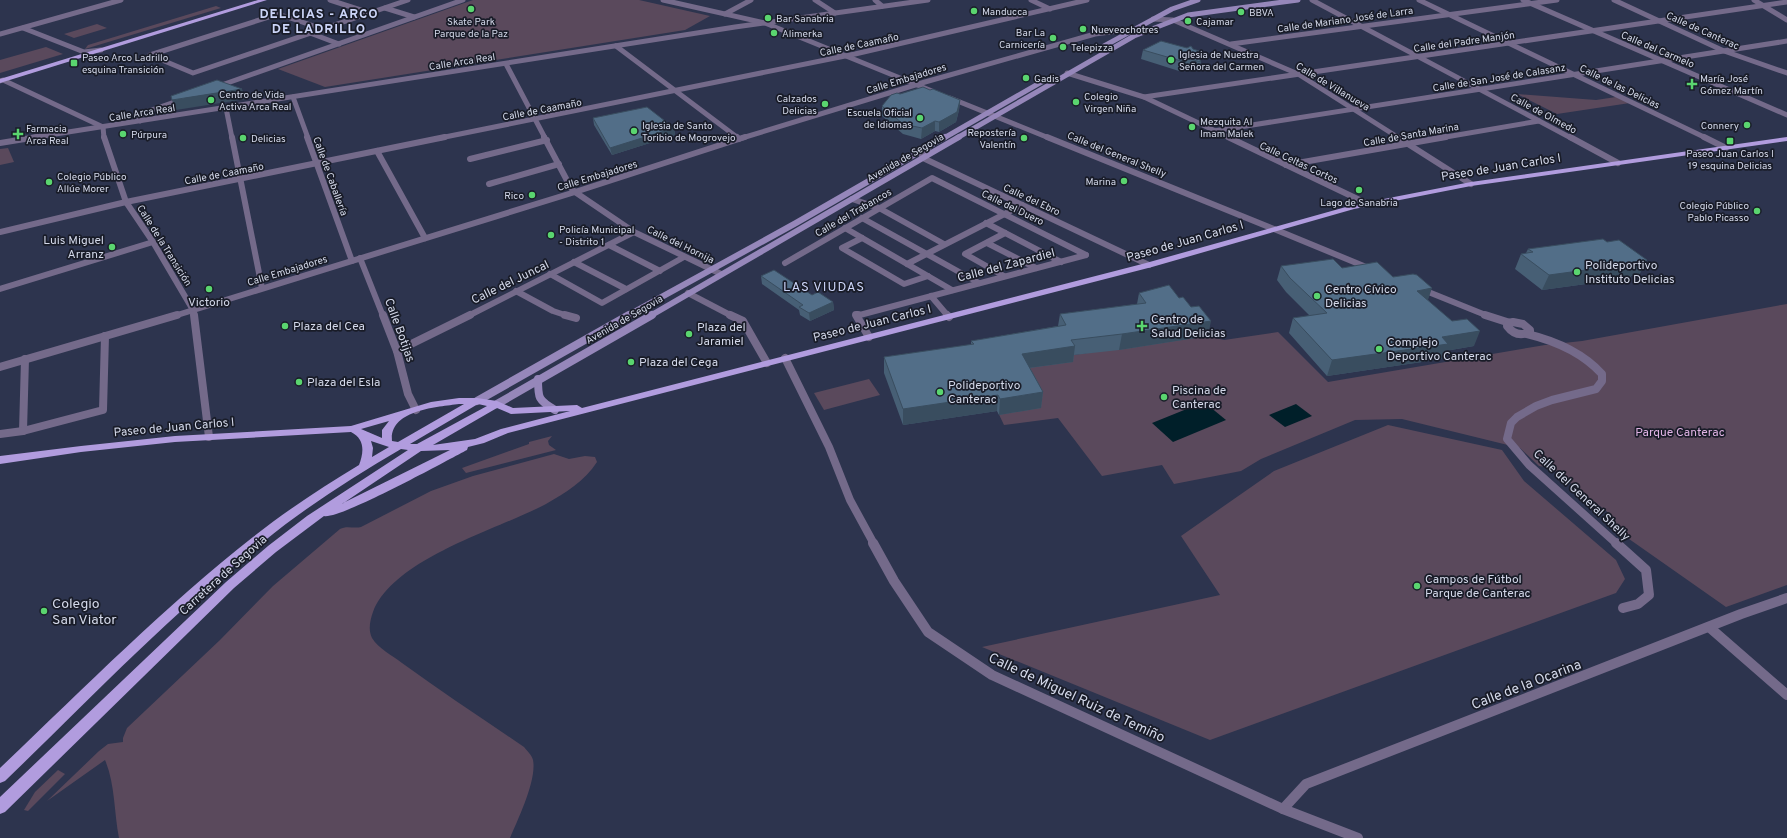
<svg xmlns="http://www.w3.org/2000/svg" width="1787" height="838" font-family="Overpass,sans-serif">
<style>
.green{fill:#5a495c}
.water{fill:#001f29}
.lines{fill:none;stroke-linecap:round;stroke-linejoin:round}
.minor-far3{stroke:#746a8a;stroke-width:5}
.minor-far2{stroke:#746a8a;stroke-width:6}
.minor-far1{stroke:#746a8a;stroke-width:8}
.minor{stroke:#746a8a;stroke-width:10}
.tertiary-far3{stroke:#746a8a;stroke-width:5}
.tertiary-far2{stroke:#746a8a;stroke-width:6}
.tertiary-far1{stroke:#746a8a;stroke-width:8}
.tertiary{stroke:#746a8a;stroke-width:10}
.secondary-far2{stroke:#9687ba;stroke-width:5}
.secondary-far1{stroke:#9687ba;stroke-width:6}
.secondary{stroke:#9687ba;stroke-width:8}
.primary{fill:#b19cde;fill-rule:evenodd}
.wall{fill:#475f75}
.shaded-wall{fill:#394d5f}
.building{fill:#526e88;stroke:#394d5f}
.poi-dot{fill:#5ad56f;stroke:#191c28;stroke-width:1.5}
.labels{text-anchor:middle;stroke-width:3.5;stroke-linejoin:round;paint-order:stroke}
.far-poi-label{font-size:10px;fill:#d3d8e9;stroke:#191c28;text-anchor:start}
.far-street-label{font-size:10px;fill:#d3d8e9;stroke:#191c28}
.street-label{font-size:12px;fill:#d3d8e9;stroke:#191c28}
.poi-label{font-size:12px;fill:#d3d8e9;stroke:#191c28;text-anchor:start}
.park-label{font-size:12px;fill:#e0b3e4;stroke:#191c28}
.far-district-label{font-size:13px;font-weight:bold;letter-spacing:1px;fill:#ccd5f8;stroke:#191c28}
.neighbourhood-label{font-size:13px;letter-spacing:1px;fill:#ccd5f8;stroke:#191c28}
.near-poi-label{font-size:14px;fill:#d3d8e9;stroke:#191c28;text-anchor:start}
.near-street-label{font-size:14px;fill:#d3d8e9;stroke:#191c28}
</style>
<rect width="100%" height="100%" fill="#2d344e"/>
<g class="green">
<path d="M473,0H639L710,16L685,30L325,87L278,69Z"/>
<path d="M216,6L221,8L85,49L88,45Z"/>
<path d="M97,24L107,28L74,38L64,34Z"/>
<path d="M46,47L63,54L0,73V60Z"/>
<path d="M1517,94L1596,100L1616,97L1630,103L1557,114Z"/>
<path d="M8,148L14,162L0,165V149Z"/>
<path d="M1787,304V585L1726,607L1602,520L1610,514L1551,468L1539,466L1520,448L1402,419L1355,420L1261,459L1241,471L1174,484L1162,465L1102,476L1058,418L1004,425L973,360L1073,355L1208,336L1224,340L1278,332L1328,382L1545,345L1582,341Z"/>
<path d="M869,379L880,395L824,410L814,393Z"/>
<path d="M1388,425L1502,450L1524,481L1616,560L1625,579L1616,593L1210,740L982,647L1220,595L1181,536L1274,471Z"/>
<path d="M552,436L548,441L549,445L556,450L466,473L462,468L529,444V442Z"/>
<path d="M554,454L569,459L585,456L595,457L597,462C585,481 565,493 546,504C497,530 394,558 373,612C370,620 368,630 372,638C378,648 393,656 402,663C442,692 483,719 524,747C527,751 532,755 533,760C537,780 518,819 510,838H119C114,812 115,783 105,760L47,801L99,751L108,744L123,742V738L127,728L220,640L273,586L340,529C347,525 354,529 361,527L431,491L473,476Z"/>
<path d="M58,770L65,774L28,811L24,810L35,792Z"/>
</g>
<g class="water">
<path d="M1204,402L1226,420L1173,442L1152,423Z"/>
<path d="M1296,404L1312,416L1285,427L1269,415Z"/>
</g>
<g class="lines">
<g class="minor-far3">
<path d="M330,0L370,13"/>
<path d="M815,0L835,13"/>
<path d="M875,0L882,6"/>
<path d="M1031,0L1050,9"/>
<path d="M1312,0L1571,138"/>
<path d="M1419,0L1706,138"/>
<path d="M1754,0L1787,20"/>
<path d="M385,8L414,17"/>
<path d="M725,14L751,0"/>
<path d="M1153,19L1173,20L1298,74L1399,138"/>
<path d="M23,28L84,52L101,50"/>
<path d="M310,33L339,44"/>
<path d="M0,34L121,0"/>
<path d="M1231,44L1557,0"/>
<path d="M616,46L738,138"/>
<path d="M150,55L193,73L408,0"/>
<path d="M150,55L278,14L323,29"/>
<path d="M506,64L545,138"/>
<path d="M1067,73L1144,97L1230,138"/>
<path d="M0,81L3,80L103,127L104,138"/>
<path d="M216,87L463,0"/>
<path d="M293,97L308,138"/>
<path d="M1144,97L1787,2"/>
<path d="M226,108L232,138"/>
<path d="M140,121L139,119L143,113L183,99"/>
<path d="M1214,131L1787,41"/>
<path d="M440,138L855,54L1087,0"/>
<path d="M742,138L925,82L1095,34L1133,29"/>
<path d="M1440,138L1539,121"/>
</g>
<g class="minor-far2">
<path d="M104,137L126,202L153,242L193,310L194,316"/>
<path d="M232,137L262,288"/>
<path d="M307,137L352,261"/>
<path d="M544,137L571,188L575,192L634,232L721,274"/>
<path d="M737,137L739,139"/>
<path d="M1228,137L1368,204"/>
<path d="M1397,137L1471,184"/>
<path d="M1570,137L1618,163"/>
<path d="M1704,137L1726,148"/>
<path d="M929,147L921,154L923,158L1149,265"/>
<path d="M377,151L425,238"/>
<path d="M470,159L547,140"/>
<path d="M1286,165L1446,137"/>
<path d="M489,184L559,164"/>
<path d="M852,199L879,208L944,244"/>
<path d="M862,218L979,283"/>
<path d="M986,223L1061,262"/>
<path d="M845,228L952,290"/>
<path d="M1274,229L1371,269"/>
<path d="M0,232L126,202L445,137"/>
<path d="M862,238L842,248L904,284L928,276"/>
<path d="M987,243L1036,268"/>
<path d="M609,245L660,271"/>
<path d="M360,258L383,316"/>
<path d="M574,262L626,289"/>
<path d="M785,263L932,178L1086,255"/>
<path d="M907,264L1022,205"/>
<path d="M550,274L602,303L684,257"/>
<path d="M1004,276L965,254L1005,233"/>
<path d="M0,289L153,242"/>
<path d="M1421,289L1488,316"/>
<path d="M516,291L553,311L568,316"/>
<path d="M688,293L732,316"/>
<path d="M931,296L948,316"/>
<path d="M174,316L575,192L745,137"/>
<path d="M468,316L634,232"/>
<path d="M856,316L1086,255"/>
</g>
<g class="minor-far1">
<path d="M194,315L209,437"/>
<path d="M383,315L397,351L408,394L416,410"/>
<path d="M565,315L576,318"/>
<path d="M730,315L743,321L767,363"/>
<path d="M858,315H856L869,337"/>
<path d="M947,315L949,317"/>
<path d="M1485,315L1510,323"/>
<path d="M1513,322L1523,324L1530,330V332C1521,336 1513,334 1507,326L1508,323Z"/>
<path d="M1527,334C1556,341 1582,352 1602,374V381L1596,389L1552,400L1536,406L1517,417L1511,423L1507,439L1529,465L1617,544"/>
<path d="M397,351L470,315"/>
<path d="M0,367L177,315"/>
<path d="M23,431L25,359"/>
<path d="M0,434L23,431L103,410L105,336"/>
</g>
<g class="minor">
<path d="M1616,543L1646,570L1649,595L1638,604L1623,608"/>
<path d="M1709,627L1787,695"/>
<path d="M1283,809L1306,784L1741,614L1787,598"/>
</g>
<g class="tertiary-far3">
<path d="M663,0L765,23L932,91"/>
<path d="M1523,0L1787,115"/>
<path d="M1614,0L1724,51L1787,73"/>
<path d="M950,98L1049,138"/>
<path d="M30,138L735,27L928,0"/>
</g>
<g class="tertiary-far2">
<path d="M1047,137L1274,229"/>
<path d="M0,143L37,137"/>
</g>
<path class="tertiary-far1" d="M785,358L829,447L850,500L874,544"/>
<path class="tertiary" d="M873,543L894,581L928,632L992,675L1283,809L1358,838"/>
<g class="secondary-far2">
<path d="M1104,46L1172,9L1198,0"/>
<path d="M944,138L1045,80"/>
<path d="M957,138L1134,36L1188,15L1298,0"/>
</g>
<g class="secondary-far1">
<path d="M627,316L796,223L945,137"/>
<path d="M650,316L959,137"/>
</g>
<g class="secondary">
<path d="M538,379C538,398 538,400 555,410"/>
<path d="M477,401L629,315"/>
<path d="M497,404L652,315"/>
</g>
<g class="primary">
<path d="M258,0H267L0,83V79Z"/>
<path d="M1787,137V141L1471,186L1354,209L1152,267L508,433L484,443L468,447L467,450C446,461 339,520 324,516L276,552L234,588L5,812L0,814V797L226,582L268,546L307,516L408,450L401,449C353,477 306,507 263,542C171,613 88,701 5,781L0,783V768C83,689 164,607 253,537C287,510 323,487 359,465C364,452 365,439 351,432L175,442L81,452L0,464V456L81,446L175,436L351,426L431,402L459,398H477L497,401L513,408L577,405L582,408L1146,263L1353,205L1471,182ZM459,404H464L398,442L392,441C389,410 437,407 459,404ZM478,404L487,406L417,444H410ZM497,408L511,414L570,411L501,429L475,439L433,445ZM389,421L382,430V438L361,429ZM371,441L389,447L372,457L373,448ZM450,450L343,503L342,504L421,451Z"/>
</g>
</g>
<g class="wall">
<path d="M1143,50L1198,56L1201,62L1199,71L1185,67L1179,71L1141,59Z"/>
<path d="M930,90L960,100L959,110L956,122L939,132L935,131L921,139L903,134L882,116V106Z"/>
<path d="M593,118L674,128L675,135L612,155L594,125Z"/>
<path d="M1607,242L1647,260L1639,275L1631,276L1630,278L1542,290L1515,269L1521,254L1526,253L1528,249Z"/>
<path d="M1281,266L1342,268L1393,277L1428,300L1474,346L1445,351L1442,359L1327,376L1289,333L1293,318L1310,316L1286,292L1277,280Z"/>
<path d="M761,276L812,295L833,302L834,310L810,321L800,315L799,310L762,284Z"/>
<path d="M1139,293L1208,336L1119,350L1074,355L1073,362L1030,368L1043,392L1041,408L999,415L997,411L903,425L884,373V357L971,345V341L1058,326L1060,314L1137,304Z"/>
</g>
<g class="shaded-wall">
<path d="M1199,51L1197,60L1195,53Z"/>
<path d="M1187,58L1185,67L1179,71L1181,61Z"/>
<path d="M242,89L246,99L176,110L172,100Z"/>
<path d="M960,100L959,110L956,122L939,132V122Z"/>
<path d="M935,121V131L921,139L922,128Z"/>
<path d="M674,128L675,135L612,155L610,148Z"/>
<path d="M1647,260L1639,275L1631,276L1630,278L1542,290L1549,275Z"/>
<path d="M1432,288L1427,303L1417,291Z"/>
<path d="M833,302L834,310L810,321L809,313Z"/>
<path d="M1211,321L1208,336L1119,350L1122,334Z"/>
<path d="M1480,331L1474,346L1445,351L1442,359L1327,376L1332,360L1442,337Z"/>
<path d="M1075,346L1073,362L1021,369L1022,354Z"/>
<path d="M1043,392L1041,408L999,415L1000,399Z"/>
<path d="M998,395L997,411L903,425V409Z"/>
</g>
<g class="building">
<path d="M1161,41L1187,48L1191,46L1193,49L1199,51L1195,53L1201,62L1187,58L1181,61L1143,50Z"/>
<path d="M217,80L242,89L172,100L171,96Z"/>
<path d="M923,87L930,90L933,89L960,100L957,112L939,122L935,121L922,128L903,124L882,106L891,95L897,93L900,94Z"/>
<path d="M647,107L674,128L610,148L593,118Z"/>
<path d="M1603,239L1607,242L1619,240L1647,260L1635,262L1638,263L1549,275L1521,254L1533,252L1528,249Z"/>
<path d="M1333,259L1342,268L1377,262L1393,277L1413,274L1417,275L1432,288L1417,291L1452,321L1467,319L1480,331L1442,337L1448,344L1332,360L1293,318L1327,313L1290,278L1281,266Z"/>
<path d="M774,270L812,295L818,292L833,302L809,313L799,307L803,305L761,276Z"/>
<path d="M1169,285L1179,298L1183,297L1191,307L1199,306L1211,321L1122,334L1071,340L1075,346L1022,354L1043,392L1000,399L998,395L903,409L884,357L974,344L971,341L1066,325L1060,314L1146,303L1139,293Z"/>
</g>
<g class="poi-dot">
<circle cx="471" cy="9" r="4"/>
<circle cx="974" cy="11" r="4"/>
<circle cx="1241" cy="12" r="4"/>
<circle cx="768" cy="18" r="4"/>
<circle cx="1188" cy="21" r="4"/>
<circle cx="1083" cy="29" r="4"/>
<circle cx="774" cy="33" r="4"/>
<circle cx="1053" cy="38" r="4"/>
<circle cx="1063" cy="47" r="4"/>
<circle cx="1171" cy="60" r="4"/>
<rect x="70" y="59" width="8" height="8" rx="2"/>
<circle cx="1026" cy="78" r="4"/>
<path d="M1690 78h4v4h4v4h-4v4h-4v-4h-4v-4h4z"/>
<circle cx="211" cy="100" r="4"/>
<circle cx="1076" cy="102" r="4"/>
<circle cx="825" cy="104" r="4"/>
<circle cx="920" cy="118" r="4"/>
<circle cx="1747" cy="125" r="4"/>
<circle cx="1192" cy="127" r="4"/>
<circle cx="634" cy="131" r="4"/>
<path d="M16 128h4v4h4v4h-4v4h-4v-4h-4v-4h4z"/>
<circle cx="123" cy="134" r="4"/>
<circle cx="243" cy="138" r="4"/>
<circle cx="1024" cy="138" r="4"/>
<rect x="1726" y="137" width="8" height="8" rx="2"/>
<circle cx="1124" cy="181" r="4"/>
<circle cx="49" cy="182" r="4"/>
<circle cx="1359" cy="190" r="4"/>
<circle cx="532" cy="195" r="4"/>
<circle cx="1757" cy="211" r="4"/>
<circle cx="551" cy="235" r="4"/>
<circle cx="112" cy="247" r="4"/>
<circle cx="1577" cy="272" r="4"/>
<circle cx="209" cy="289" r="4"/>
<circle cx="1317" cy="296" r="4"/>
<circle cx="285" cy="326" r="4"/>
<path d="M1140 320h4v4h4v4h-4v4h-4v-4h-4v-4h4z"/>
<circle cx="689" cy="334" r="4"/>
<circle cx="1379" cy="349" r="4"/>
<circle cx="631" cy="362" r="4"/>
<circle cx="299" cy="382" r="4"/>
<circle cx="940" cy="392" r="4"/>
<circle cx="1164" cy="397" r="4"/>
<circle cx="1417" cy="586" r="4"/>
<circle cx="44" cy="611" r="4"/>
</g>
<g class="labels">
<g class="far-poi-label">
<text x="982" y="15">Manducca</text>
<text x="1249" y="16">BBVA</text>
<text x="776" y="22">Bar Sanabria</text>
<text x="471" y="25" text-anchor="middle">Skate Park<tspan x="471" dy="12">Parque de la Paz</tspan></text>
<text x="1196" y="25">Cajamar</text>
<text x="1091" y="33">Nueveochotres</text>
<text x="1045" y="36" text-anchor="end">Bar La<tspan x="1045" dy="12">Carnicería</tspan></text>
<text x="782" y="37">Alimerka</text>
<text x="1071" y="51">Telepizza</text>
<text x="1179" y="58">Iglesia de Nuestra<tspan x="1179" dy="12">Señora del Carmen</tspan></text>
<text x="82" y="61">Paseo Arco Ladrillo<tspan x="82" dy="12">esquina Transición</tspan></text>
<text x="1034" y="82">Gadis</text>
<text x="1700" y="82">María José<tspan x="1700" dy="12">Gómez Martín</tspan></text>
<text x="219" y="98">Centro de Vida<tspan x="219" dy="12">Activa Arca Real</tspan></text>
<text x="1084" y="100">Colegio<tspan x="1084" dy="12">Virgen Niña</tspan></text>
<text x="817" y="102" text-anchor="end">Calzados<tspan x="817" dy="12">Delicias</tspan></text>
<text x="912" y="116" text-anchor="end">Escuela Oficial<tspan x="912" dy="12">de Idiomas</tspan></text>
<text x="1200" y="125">Mezquita Al<tspan x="1200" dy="12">Imam Malek</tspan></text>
<text x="642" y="129">Iglesia de Santo<tspan x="642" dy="12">Toribio de Mogrovejo</tspan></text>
<text x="1739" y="129" text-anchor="end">Connery</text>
<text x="26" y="132">Farmacia<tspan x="26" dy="12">Arca Real</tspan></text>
<text x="1016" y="136" text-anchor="end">Repostería<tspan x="1016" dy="12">Valentín</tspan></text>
<text x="131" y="138">Púrpura</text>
<text x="251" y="142">Delicias</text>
<text x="1730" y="157" text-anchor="middle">Paseo Juan Carlos I<tspan x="1730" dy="12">19 esquina Delicias</tspan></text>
<text x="57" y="180">Colegio Público<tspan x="57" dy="12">Allúe Morer</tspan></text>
<text x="1116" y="185" text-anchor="end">Marina</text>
<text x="524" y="199" text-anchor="end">Rico</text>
<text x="1359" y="206" text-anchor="middle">Lago de Sanabria</text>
<text x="1749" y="209" text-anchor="end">Colegio Público<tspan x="1749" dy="12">Pablo Picasso</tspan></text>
<text x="559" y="233">Policía Municipal<tspan x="559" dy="12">- Distrito 1</tspan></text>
</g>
<g class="far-street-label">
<text transform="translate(1345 19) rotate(-8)" y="4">Calle de Mariano José de Larra</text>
<text transform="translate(1703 30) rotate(24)" y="4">Calle de Canterac</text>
<text transform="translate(1464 41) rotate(-8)" y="4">Calle del Padre Manjón</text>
<text transform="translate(859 44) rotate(-12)" y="4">Calle de Caamaño</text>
<text transform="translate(1658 49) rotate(23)" y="4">Calle del Carmelo</text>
<text transform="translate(462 61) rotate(-9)" y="4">Calle Arca Real</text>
<text transform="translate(1499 77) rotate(-9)" y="4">Calle de San José de Calasanz</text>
<text transform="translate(906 78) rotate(-17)" y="4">Calle Embajadores</text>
<text transform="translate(1333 86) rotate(31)" y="4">Calle de Villanueva</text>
<text transform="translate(1620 86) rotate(26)" y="4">Calle de las Delicias</text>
<text transform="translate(542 109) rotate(-11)" y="4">Calle de Caamaño</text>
<text transform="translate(142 112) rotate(-9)" y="4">Calle Arca Real</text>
<text transform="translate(1544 113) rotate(28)" y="4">Calle de Olmedo</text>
<text transform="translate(1411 134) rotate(-10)" y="4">Calle de Santa Marina</text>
<text transform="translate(1117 154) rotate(22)" y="4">Calle del General Shelly</text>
<text transform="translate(905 157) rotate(-30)" y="4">Avenida de Segovia</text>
<text transform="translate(1299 162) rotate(25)" y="4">Calle Celtas Cortos</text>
<text transform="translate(224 173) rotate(-11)" y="4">Calle de Caamaño</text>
<text transform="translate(597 175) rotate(-17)" y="4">Calle Embajadores</text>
<text transform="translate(331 176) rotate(70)" y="4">Calle de Caballería</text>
<text transform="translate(1032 199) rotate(25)" y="4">Calle del Ebro</text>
<text transform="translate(1013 207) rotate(26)" y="4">Calle del Duero</text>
<text transform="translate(853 212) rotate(-30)" y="4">Calle del Trabancos</text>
<text transform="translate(681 244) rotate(26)" y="4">Calle del Hornija</text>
<text transform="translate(165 245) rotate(58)" y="4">Calle de la Transición</text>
<text transform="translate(287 270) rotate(-17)" y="4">Calle Embajadores</text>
<text transform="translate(624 319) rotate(-30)" y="4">Avenida de Segovia</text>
</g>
<g class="street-label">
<text transform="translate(1501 167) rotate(-9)" y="4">Paseo de Juan Carlos I</text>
<text transform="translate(1185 241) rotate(-16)" y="4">Paseo de Juan Carlos I</text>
<text transform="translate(1006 265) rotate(-15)" y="4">Calle del Zapardiel</text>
<text transform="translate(510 282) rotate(-26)" y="4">Calle del Juncal</text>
<text transform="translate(872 323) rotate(-14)" y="4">Paseo de Juan Carlos I</text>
<text transform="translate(400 330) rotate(70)" y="4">Calle Botijas</text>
<text transform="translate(174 427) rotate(-5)" y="4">Paseo de Juan Carlos I</text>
<text transform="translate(1582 495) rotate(43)" y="4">Calle del General Shelly</text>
<text transform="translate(223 575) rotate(-42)" y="4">Carretera de Segovia</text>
</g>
<g class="poi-label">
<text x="104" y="244" text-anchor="end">Luis Miguel<tspan x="104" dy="14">Arranz</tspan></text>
<text x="1585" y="269">Polideportivo<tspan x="1585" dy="14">Instituto Delicias</tspan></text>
<text x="1325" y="293">Centro Cívico<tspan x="1325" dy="14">Delicias</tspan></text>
<text x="209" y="306" text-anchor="middle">Victorio</text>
<text x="1151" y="323">Centro de<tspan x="1151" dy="14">Salud Delicias</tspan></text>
<text x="293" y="330">Plaza del Cea</text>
<text x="697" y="331">Plaza del<tspan x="697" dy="14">Jaramiel</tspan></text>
<text x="1387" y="346">Complejo<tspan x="1387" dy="14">Deportivo Canterac</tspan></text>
<text x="639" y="366">Plaza del Cega</text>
<text x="307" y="386">Plaza del Esla</text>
<text x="948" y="389">Polideportivo<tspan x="948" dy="14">Canterac</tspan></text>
<text x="1172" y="394">Piscina de<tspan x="1172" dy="14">Canterac</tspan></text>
<text x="1425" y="583">Campos de Fútbol<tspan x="1425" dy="14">Parque de Canterac</tspan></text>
</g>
<g class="park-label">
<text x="1680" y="436">Parque Canterac</text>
</g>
<g class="far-district-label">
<text x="319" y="18">DELICIAS - ARCO<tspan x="319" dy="15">DE LADRILLO</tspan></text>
</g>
<g class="neighbourhood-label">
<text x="824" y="291">LAS VIUDAS</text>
</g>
<g class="near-poi-label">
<text x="52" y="608">Colegio<tspan x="52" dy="16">San Viator</tspan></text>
</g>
<g class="near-street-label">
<text transform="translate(1526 684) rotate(-21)" y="5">Calle de la Ocarina</text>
<text transform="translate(1077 697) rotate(25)" y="5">Calle de Miguel Ruiz de Temiño</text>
</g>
</g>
</svg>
